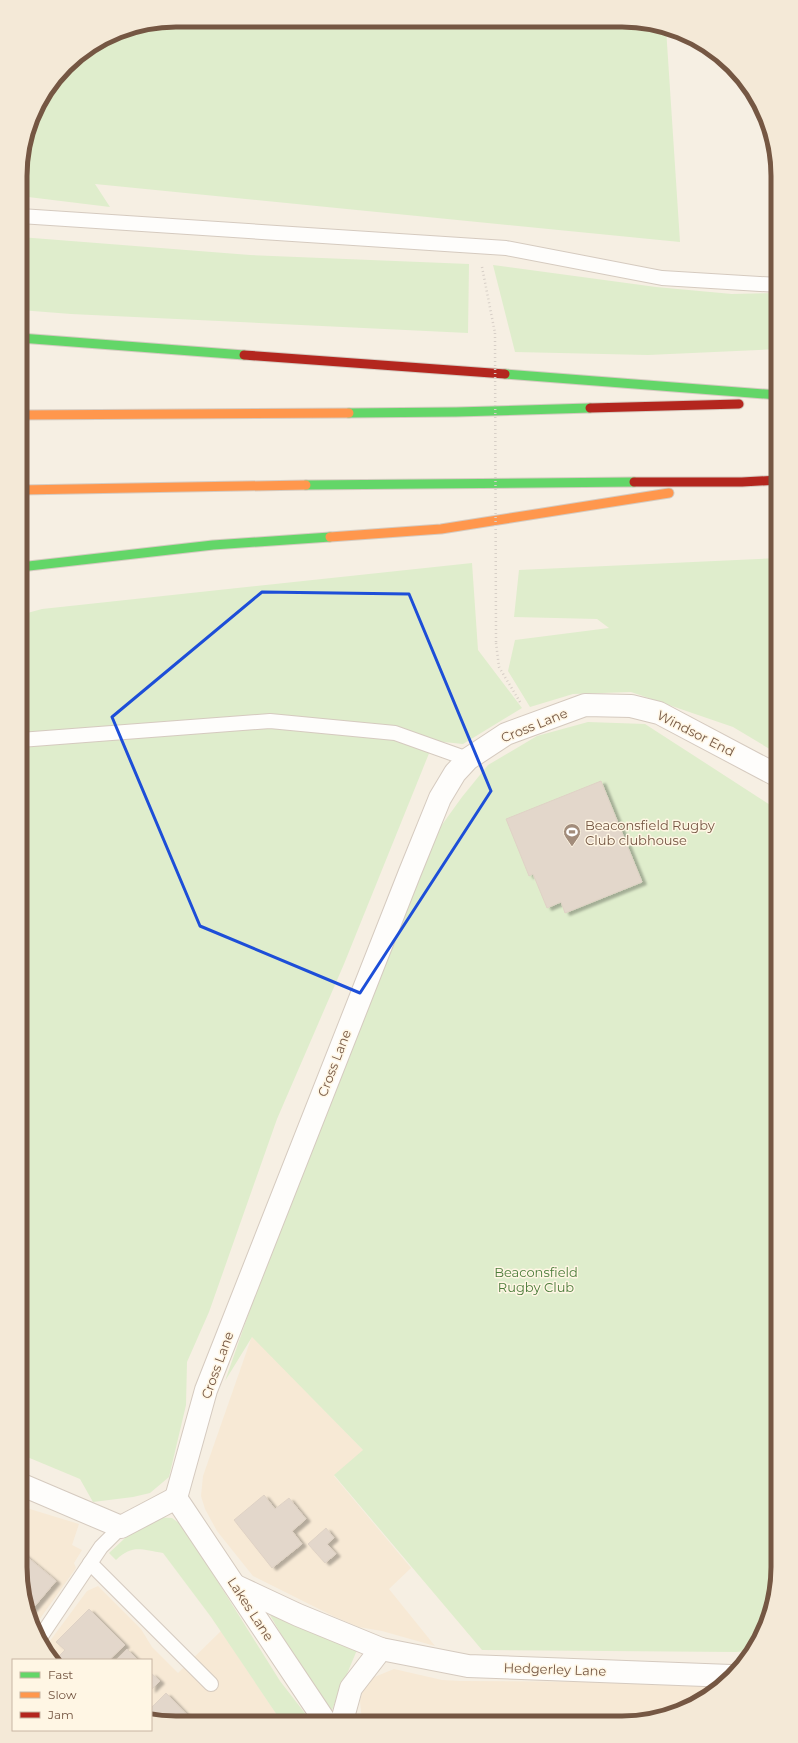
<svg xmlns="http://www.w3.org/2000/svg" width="798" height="1743" font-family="Montserrat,sans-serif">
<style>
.residential{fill:#f7e9d5}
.green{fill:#dfedcc}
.building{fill:#e3d7cb;stroke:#dfd2c5;filter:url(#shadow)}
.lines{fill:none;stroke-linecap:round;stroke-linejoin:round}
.lane-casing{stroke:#d5cabf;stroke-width:16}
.street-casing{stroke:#d5cabf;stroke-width:24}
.fast-casing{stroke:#d5cbc1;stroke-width:11}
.slow-casing{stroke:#d5cbc1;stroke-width:11}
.jam-casing{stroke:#d5cbc1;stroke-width:11}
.path{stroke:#d7cfc7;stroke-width:2.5;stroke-dasharray:1 3;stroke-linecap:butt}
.lane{stroke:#fefdfb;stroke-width:14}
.street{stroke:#fefdfb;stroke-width:22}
.fast{stroke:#63d668;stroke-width:9}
.slow{stroke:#ff974d;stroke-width:9}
.jam{stroke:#b3261e;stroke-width:9}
.path-bridge{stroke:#d7cfc7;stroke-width:2.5;stroke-dasharray:1 3;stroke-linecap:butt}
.marked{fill:none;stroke:#1d4ed8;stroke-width:3;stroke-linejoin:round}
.labels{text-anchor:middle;stroke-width:3;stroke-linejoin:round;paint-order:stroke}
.street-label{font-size:13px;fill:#755743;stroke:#fff6e4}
.poi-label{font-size:13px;fill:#755743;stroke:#fff6e4;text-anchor:start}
.park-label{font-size:13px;fill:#4b7c3a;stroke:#fff6e4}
.rim{fill:none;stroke:#755743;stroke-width:5}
</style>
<defs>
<filter id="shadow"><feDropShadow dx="4.5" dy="2.5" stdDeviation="1" flood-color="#0004"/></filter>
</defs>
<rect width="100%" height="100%" fill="#f6efe3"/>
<g class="residential">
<path d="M252,1336L364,1451L334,1476L411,1568L389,1589L435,1646L382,1631L359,1627L335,1617L253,1576L217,1531L205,1509L201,1496L203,1476Z"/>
<path d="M20,1506L79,1524L72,1545L82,1550L74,1563L76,1568L34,1627L25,1608L20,1567Z"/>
<path d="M98,1586L141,1629L152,1647L178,1673L221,1631L281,1721L151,1720V1660H52L44,1649L87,1591Z"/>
<path d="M394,1669L442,1680L461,1681L607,1682L720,1686L709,1697L663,1718L622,1723L362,1721L360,1701L365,1683L367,1680Z"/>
</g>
<g class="green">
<path d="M176,20L652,23L666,28L680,242L95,184L110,207L20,196V165L36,107L73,59L116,32Z"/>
<path d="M20,237L250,255L469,264L468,333L71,314L20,310Z"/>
<path d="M493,265L656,287L732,294L778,293V349L648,355L515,352Z"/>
<path d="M778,558V754L733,727L631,692L573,694L530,707L508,671L515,640L609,628L597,619L514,617L519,570Z"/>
<path d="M472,563L478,650L522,708L463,744L434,741L344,964L277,1119L209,1312L187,1362L186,1405L169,1477L150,1493L133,1497L93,1502L80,1479L20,1454V615L42,609Z"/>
<path d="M588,722L645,724L778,810V1578L766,1627L753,1650L737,1652L482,1650L334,1475L363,1450L252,1337L225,1381L320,1110L408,872L462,797L488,765L537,736Z"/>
<path d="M154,1517L172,1518L183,1526L280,1681L311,1721H281L211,1617L163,1553C141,1550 133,1544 116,1560L109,1553L139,1525Z"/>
<path d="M270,1615L357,1650L331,1712L302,1671Z"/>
</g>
<g class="building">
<path d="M601,781L642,882L565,913L561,902L547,908L533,874L529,876L506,819Z"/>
<path d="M264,1495L275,1509L289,1498L306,1519L292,1531L302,1544L272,1568L234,1520Z"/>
<path d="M326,1528L334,1538L327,1544L336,1554L325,1563L308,1544Z"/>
<path d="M20,1551L56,1581L28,1614L25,1608L20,1567Z"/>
<path d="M89,1609L125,1645L109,1660H55L65,1650L56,1642Z"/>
<path d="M127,1649L138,1660H116Z"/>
<path d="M151,1673L160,1681L151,1690Z"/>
<path d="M166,1693L192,1720H151V1708Z"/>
</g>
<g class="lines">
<defs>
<g id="lane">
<path d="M20,216L506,248L662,278L778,285"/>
<path d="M20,740L270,721L395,733L468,759"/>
<path d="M90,1563L211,1684"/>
<path d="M39,1639L101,1547L121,1527"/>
</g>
<g id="street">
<path d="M20,1484L121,1527L176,1498"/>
<path d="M176,1498L206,1390L410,872L440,798L455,773L468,759L506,734L585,705L631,706L659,713L778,776"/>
<path d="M176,1498L325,1721"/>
<path d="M236,1586L298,1615L381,1649L468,1666L731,1676"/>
<path d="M342,1721L351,1688L381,1649"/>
</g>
<g id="fast">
<path d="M20,338L244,355"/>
<path d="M505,374L778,395"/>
<path d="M349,413L456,412L590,408"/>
<path d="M306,485L634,482"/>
<path d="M20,567L213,545L330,537"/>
</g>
<g id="slow">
<path d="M20,415L349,413"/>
<path d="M20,490L306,485"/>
<path d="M330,537L441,529L669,493"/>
</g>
<g id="jam">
<path d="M244,355L505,374"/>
<path d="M590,408L739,404"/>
<path d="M634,482H742L778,480"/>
</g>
</defs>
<use href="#lane" class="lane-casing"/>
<use href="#street" class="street-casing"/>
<use href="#fast" class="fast-casing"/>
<use href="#slow" class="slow-casing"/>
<use href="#jam" class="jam-casing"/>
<g class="path">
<path d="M482,267L495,333"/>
<path d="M496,643L499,667L520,702"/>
</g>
<use href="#lane" class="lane"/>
<use href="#street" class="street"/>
<use href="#fast" class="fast"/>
<use href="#slow" class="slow"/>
<use href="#jam" class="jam"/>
<path class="path-bridge" d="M495,333L496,643"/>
</g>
<path class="marked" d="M262,592L409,594L491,791L360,993L200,926L112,717Z"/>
<defs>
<symbol id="stadium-pin" viewBox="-11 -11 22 30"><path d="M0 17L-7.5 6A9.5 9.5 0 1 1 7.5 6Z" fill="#a28c7b" stroke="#fff6e4"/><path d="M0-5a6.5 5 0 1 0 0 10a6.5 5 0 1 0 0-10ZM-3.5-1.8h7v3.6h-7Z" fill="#fff"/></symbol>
</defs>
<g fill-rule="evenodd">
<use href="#stadium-pin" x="562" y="822" width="20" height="27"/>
</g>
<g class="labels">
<g class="street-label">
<text transform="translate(534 725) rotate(-22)" y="5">Cross Lane</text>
<text transform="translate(696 733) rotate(27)" y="5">Windsor End</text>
<text transform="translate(334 1063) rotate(-69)" y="5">Cross Lane</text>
<text transform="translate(217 1365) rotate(-70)" y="5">Cross Lane</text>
<text transform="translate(251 1609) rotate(57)" y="5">Lakes Lane</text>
<text transform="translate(555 1669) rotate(2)" y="5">Hedgerley Lane</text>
</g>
<g class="poi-label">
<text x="585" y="830">Beaconsfield Rugby<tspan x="585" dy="15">Club clubhouse</tspan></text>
</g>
<g class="park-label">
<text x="536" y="1277">Beaconsfield<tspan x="536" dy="15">Rugby Club</tspan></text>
</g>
</g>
<path d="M0 0H798V1743H0ZM176 27H622A149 149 0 0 1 771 176V1567A149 149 0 0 1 622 1716H176A149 149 0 0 1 27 1567V176A149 149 0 0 1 176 27Z" fill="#f4e9d7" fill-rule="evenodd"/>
<path class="rim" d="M176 27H622A149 149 0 0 1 771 176V1567A149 149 0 0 1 622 1716H176A149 149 0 0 1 27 1567V176A149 149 0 0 1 176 27Z"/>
<rect x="12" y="1659" width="140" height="72" fill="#fff6e4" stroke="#c8b6a4"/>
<rect x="20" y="1672" width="20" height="6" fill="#63d668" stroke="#c8b6a4"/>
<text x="48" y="1679" font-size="12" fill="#755743">Fast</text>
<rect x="20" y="1692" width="20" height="6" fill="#ff974d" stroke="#c8b6a4"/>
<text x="48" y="1699" font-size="12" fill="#755743">Slow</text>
<rect x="20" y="1712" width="20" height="6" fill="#b3261e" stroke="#c8b6a4"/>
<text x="48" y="1719" font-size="12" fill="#755743">Jam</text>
</svg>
